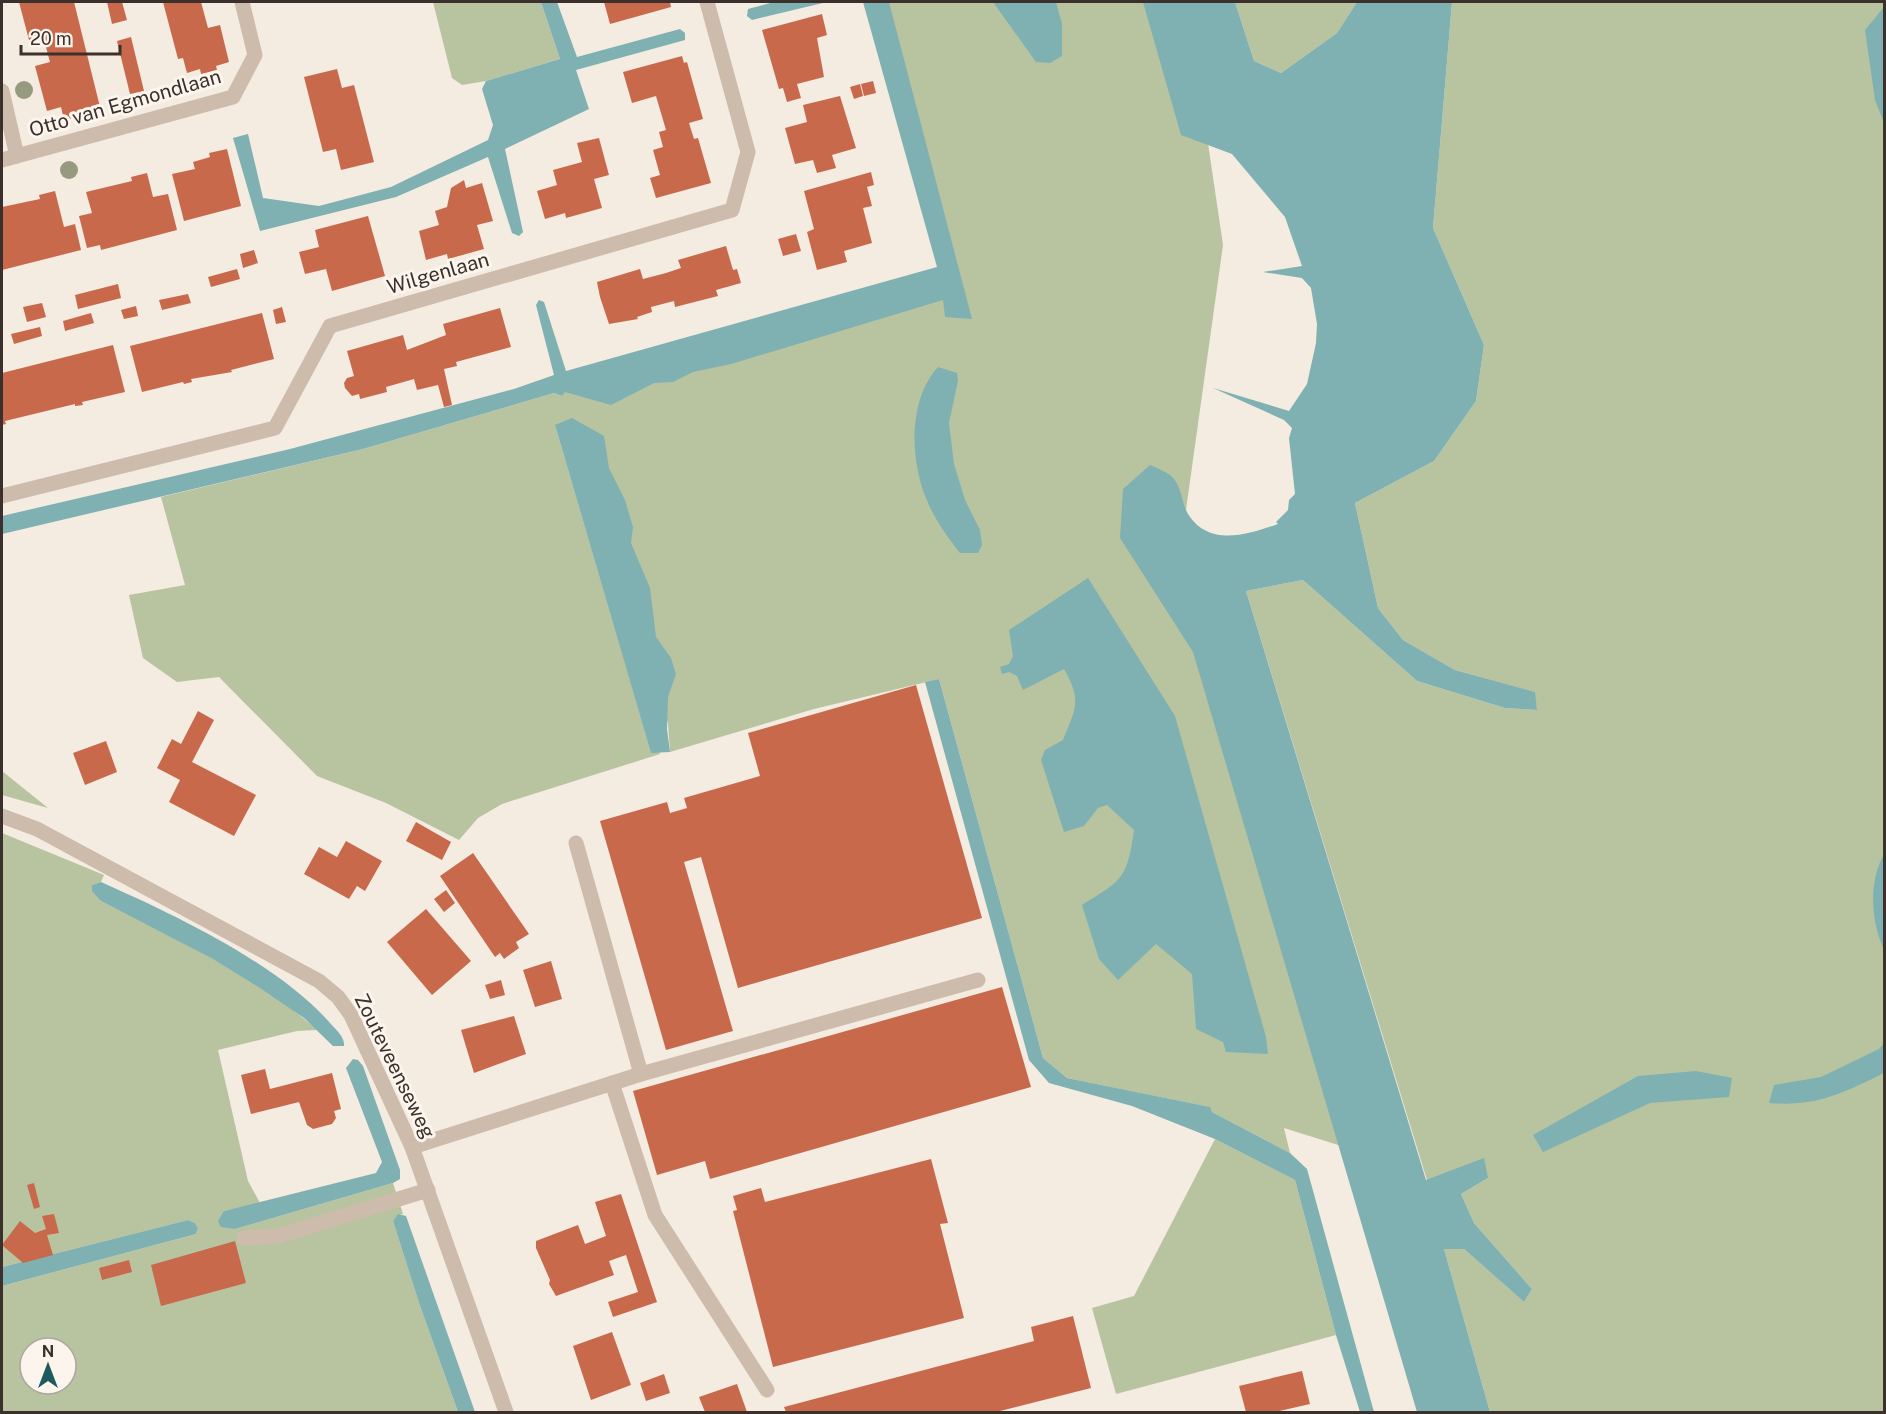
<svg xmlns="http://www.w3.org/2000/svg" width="1886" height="1414" font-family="'Public Sans',sans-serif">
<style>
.green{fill:#b8c4a0;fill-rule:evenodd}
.water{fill:#7fb0b2}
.building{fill:#c8694b}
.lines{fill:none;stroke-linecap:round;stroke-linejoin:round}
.minor{stroke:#cdbbac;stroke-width:15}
.tree{fill:#969b7f}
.labels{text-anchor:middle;stroke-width:6;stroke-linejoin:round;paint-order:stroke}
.street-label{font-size:20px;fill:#3b302b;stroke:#fbf5ee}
</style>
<rect width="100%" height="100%" fill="#f4ebe1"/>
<g class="green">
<path d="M433,2H541L560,59L486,81L462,85L452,78Z"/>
<path d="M880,2H1180L1196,62L1223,245L1185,517L1389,1161L1284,1128L1290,1153L1212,1112L1209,1107L1067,1078L1043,1058L939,679L814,709L670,752L668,723L555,425L651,752L659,751L660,754L502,804L478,818L459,840L386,803L317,776L219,677L177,682L143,658L129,595L185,585L161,497L363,449L554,393L562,396L564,392L962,285Z"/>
<path d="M1235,2H1357L1337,33L1281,73L1254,61Z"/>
<path d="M1452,2H1884V1412H1490L1444,1249H1464L1524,1302L1532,1289L1474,1223L1461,1194L1488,1178L1427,1180L1246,591L1303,580L1417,681L1505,708L1537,710L1534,692L1455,670L1403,640L1378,608L1355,503L1434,461L1476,401L1484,345L1433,228Z"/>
<path d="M2,771L48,808L2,795Z"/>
<path d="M2,833L104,875L101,882L92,885L101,901C174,939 255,974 317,1030L297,1031L218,1050L248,1181L260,1203L224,1211L235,1229L393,1183L403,1214L398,1215L393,1221L419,1303L458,1412H2V1286L196,1234L198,1228L195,1223L188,1220L2,1267ZM30,1348H66V1384H30Z"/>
<path d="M1215,1139L1295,1180L1336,1335L1116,1394L1092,1308L1134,1296Z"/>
</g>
<g class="water">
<path d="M541,2H557L577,57L680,29L685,33V40L576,70L589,109L505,149L523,232L519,236L512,233L488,157L396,197L260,231L233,138L248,134L263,198L319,206L391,187L488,140L493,125L482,89L486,81L560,59Z"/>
<path d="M774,2H827L752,20L747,16L748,9Z"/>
<path d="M863,2H889L972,319L945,317L943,300L731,364L693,372L673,382L654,383L611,405L565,392L562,396L554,393L363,449L2,534V516L290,449L514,389L554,375L536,305L539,300L544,302L566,371L937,267Z"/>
<path d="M993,2H1056L1062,24V56L1050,63L1036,62Z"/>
<path d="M1143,2H1235L1254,61L1281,73L1337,33L1357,2H1452L1433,228L1484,345L1476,401L1434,461L1355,503L1378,608L1403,640L1455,670L1535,692L1537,710L1505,708L1417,681L1303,580L1246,591L1426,1180L1484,1158L1488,1178L1461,1194L1474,1223L1532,1289L1524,1302L1464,1249H1444L1490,1412H1417L1193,652L1120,538L1123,489L1150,465C1157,468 1170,473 1174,479C1182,489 1182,504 1188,514C1209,547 1247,535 1278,524L1276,522L1288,510L1289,500L1295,494L1289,438L1292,428L1284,420L1213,388L1289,411L1307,384L1316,343L1317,324L1311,288L1302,278L1263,272L1302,266L1285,217L1232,154L1181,135Z"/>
<path d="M1884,7V123L1875,100L1865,30Z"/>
<path d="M938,367L957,373L958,381L949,423L954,464L965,500L980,530L982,545L978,553H960C947,536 934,519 926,498C910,459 908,400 938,367Z"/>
<path d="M572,418L604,436L609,468L625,500L633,527L631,543L650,588L656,637L671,658L676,674L668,697L667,729L670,752L651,753L555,425Z"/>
<path d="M1088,578L1175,716L1266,1037L1268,1054L1226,1052L1223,1042L1196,1029L1192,974L1156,944L1118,980L1099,959L1082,905C1122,880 1127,880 1134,830L1107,805L1098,808L1084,826L1064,832L1041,760L1045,750L1063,740C1076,707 1082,701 1064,669L1023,690L1017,676L1009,672L1002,674L1000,667L1009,664L1013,656L1009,630Z"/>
<path d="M939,679L1043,1058L1067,1078L1210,1107L1212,1112L1290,1153L1307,1169L1374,1412H1360L1336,1335L1295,1180L1215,1139L1132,1106L1049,1083L1029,1060L925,682Z"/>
<path d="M1884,854V950C1871,922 1868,882 1884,854Z"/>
<path d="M101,882C175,915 277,963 330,1023C336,1030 345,1037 344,1046H333L304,1018L260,988L213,959L101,901L92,891V885Z"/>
<path d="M1884,1043V1073C1843,1093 1816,1107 1769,1103L1774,1085L1821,1077L1879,1049Z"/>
<path d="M353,1059L358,1060L363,1066L400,1170V1179L393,1183L235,1229L221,1227L218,1221L224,1211L376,1173L382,1162L346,1068Z"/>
<path d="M1696,1071L1732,1078L1729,1097L1650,1103L1543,1152L1533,1135L1638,1076Z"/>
<path d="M398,1214L406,1216L475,1412H458L419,1303L393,1221Z"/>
<path d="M188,1220L195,1223L198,1228L196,1234L2,1286V1267Z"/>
</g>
<g class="building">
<path d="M19,2H74L101,111L64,120L61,107L47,111L35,66L50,62L43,36L29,40Z"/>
<path d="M107,2H122L127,20L112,24Z"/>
<path d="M163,2H201L208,28L220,25L229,62L216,66L217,70L201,74L200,69L187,73L183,58L178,59Z"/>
<path d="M604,2H670L671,7L610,24Z"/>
<path d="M822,14L827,35L817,38L824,77L797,84L801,98L787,102L783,88L779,89L762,30Z"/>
<path d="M131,37L144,91L130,94L117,41Z"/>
<path d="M682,56L684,63L687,62L703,119L689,123L694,139L698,138L711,183L656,198L650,178L660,175L653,150L663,147L659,132L666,130L656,96L632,103L623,72Z"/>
<path d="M337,69L342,88L354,85L374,162L341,170L336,149L323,152L304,77Z"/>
<path d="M873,81L876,93L864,96L861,84Z"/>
<path d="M860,84L863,96L854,99L850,87Z"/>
<path d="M840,96L856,148L832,155L836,168L817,173L813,160L795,164L785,128L807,122L803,105Z"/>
<path d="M599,138L609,175L594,179L602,208L566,218L565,213L545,219L537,191L557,185L553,170L582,162L577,143Z"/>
<path d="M227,149L241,206L184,221L172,174L195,169L193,162L210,157L209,153Z"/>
<path d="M871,172L874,185L867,187L872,206L863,208L872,243L844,251L847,262L817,270L807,232L814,229L804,191Z"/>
<path d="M147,173L153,197L168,194L177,230L101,250L100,245L87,248L79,216L92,213L86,192L132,181L131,177Z"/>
<path d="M464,180L466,188L482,183L493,221L477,225L484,249L448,259L447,254L426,260L419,231L439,225L435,211L447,207L451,188Z"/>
<path d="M55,191L64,227L75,224L81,250L2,270V207L40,199L39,195Z"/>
<path d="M368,216L385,276L332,291L326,269L305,274L299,252L319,247L315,230Z"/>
<path d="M796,234L801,251L783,256L778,239Z"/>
<path d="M726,246L733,270L737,269L741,283L716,290L718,296L675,307L674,301L651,307L652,312L637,317L638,319L609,324L600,297L597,282L640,269L643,279L666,273L681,268L678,260Z"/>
<path d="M254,250L258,263L243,268L240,254Z"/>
<path d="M237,269L240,279L211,287L208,277Z"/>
<path d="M118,284L121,298L78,309L75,295Z"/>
<path d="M188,294L191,303L162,310L159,300Z"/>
<path d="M42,303L46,317L27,322L23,307Z"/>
<path d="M136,306L138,316L124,319L121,310Z"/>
<path d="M282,307L286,322L276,324L273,310Z"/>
<path d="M500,308L511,347L456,362L457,366L444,369L452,405L444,407L438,385L417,390L414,379L386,387L387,392L360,399L359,394L352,396L345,388L344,383L347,378L354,376L347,351L403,335L407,350L446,335L443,324Z"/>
<path d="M91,313L94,323L65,331L63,321Z"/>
<path d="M262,313L274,359L231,370L232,372L191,379L192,382L184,384L183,382L142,392L130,346Z"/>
<path d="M40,327L42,336L14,344L11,334Z"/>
<path d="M113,345L125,392L82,402L83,405L75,406V404L5,421L6,424L2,425V373Z"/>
<path d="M916,685L982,918L738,988L701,857L684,862L733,1031L666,1050L600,821L667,802L670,813L687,808L684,798L760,776L748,733Z"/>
<path d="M198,711L214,720L192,762L256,795L234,836L169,802L180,780L157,768L172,739L181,744Z"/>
<path d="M106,741L117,772L85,785L73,753Z"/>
<path d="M416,822L451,842L442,860L406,841Z"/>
<path d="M346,841L382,861L365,891L357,886L349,899L304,874L319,847L337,857Z"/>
<path d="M473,853L529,934L516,942L519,948L504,959L500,953L495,957L440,876Z"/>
<path d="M446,890L455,903L444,912L434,899Z"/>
<path d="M426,909L471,961L432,995L387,942Z"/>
<path d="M551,961L562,999L535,1007L523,970Z"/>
<path d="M501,980L505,995L490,999L485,985Z"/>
<path d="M1002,987L1031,1087L710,1179L705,1161L657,1175L633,1091Z"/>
<path d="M514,1016L526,1054L474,1073L461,1030Z"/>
<path d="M265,1069L270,1089L332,1073L341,1109L334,1111L336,1118L332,1124L313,1129L307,1125L299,1102L251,1114L241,1075Z"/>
<path d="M931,1159L948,1223L940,1224L964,1318L773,1367L733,1211L737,1210L733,1196L761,1188L765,1202Z"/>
<path d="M34,1183L40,1207L34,1209L27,1185Z"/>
<path d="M621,1194L657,1302L613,1317L608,1302L638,1292L626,1255L609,1261L614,1275L556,1296L549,1284L550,1280L536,1248V1241L578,1225L585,1244L606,1236L595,1202Z"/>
<path d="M54,1214L59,1233L47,1235L53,1255L23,1263L2,1245L20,1221L35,1233L46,1229L42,1216Z"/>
<path d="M235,1241L246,1283L161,1306L151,1265Z"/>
<path d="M129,1260L132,1272L102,1280L99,1268Z"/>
<path d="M1073,1316L1091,1388L996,1412H786L784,1407L1034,1341L1031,1327Z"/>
<path d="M612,1332L631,1385L591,1400L573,1346Z"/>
<path d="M1302,1371L1310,1404L1275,1412H1246L1239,1386Z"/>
<path d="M664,1374L670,1393L646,1401L640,1383Z"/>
<path d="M737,1384L747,1412H705L699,1397Z"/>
</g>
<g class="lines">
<g class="minor">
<path d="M2,91L17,156"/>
<path d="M2,160L233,97L255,55L242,2"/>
<path d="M2,496L275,428L330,326L732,210L748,152L707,2"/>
<path d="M2,816L37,829L319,981L338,997L351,1015L412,1147L506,1412"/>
<path d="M641,1074L978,980"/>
<path d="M612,1083L655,1215L767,1390"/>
<path d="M412,1147L641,1074L576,843"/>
<path d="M244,1238L278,1236L428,1190"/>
</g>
</g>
<g class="tree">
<circle cx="24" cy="90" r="9"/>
<circle cx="69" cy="170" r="9"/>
</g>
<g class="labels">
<g class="street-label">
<text transform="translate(125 103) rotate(-16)" y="7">Otto van Egmondlaan</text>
<text transform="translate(438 273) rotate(-16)" y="7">Wilgenlaan</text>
<text transform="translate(395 1066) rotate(64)" y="7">Zouteveenseweg</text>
</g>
</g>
<rect width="1886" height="1414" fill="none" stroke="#3b302b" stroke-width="6"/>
<g transform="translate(48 1366)"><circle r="28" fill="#fbf5ee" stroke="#aea6a0" stroke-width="1.5"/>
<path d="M0-4.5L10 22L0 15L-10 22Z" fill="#1f5a5e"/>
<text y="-9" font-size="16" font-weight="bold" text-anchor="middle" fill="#3b302b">N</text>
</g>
<path d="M21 45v9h99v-9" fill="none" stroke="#3b302b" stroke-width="3"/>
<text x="30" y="45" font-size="18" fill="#3b302b" stroke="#fbf5ee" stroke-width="4.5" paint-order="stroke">20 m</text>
</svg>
